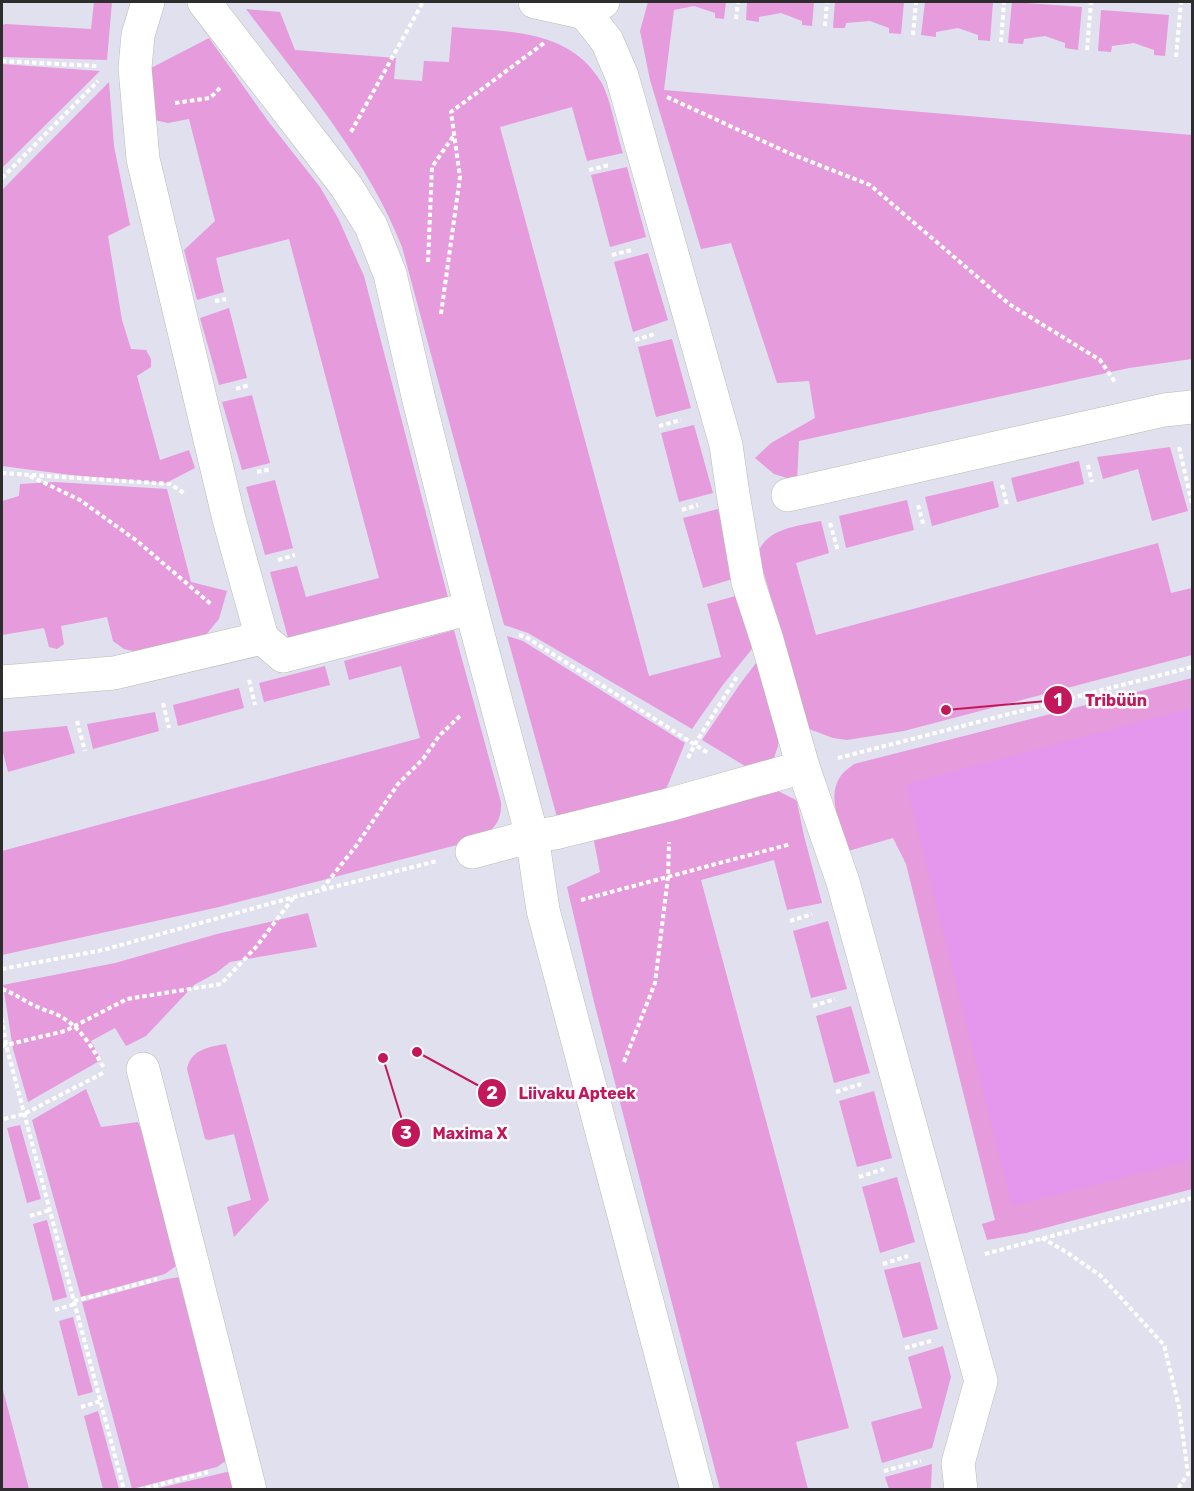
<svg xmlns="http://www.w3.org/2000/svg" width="1194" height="1491" font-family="Rubik,sans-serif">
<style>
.green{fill:#e69bdc}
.pitch{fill:#e497ed}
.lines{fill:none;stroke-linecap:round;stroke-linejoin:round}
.minor-casing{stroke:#b9bdb0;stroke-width:34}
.path{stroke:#fff;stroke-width:4;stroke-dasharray:4.5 3;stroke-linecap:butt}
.minor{stroke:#fff;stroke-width:33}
.leader{fill:none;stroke:#c2185b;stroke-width:2}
.callout-dot{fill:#c2185b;stroke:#fff;stroke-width:2}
.mark-label{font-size:18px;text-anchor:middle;font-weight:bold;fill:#fff}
.callout-label{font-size:16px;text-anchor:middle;font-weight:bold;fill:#c2185b;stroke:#fff;stroke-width:5;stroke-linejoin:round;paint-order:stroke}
</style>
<rect width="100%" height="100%" fill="#e0e0ef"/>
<g class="green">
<path d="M94,2H112L107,60L2,57V25L6,24L91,29Z"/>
<path d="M648,2H726L724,19L715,18V13L694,6L674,10L664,90L1192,135V359L1129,368L799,441L797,481L774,474L755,458L771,443L815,418L809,381L777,383L731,243L701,249L650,80L640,31Z"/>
<path d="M747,2H814L812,26L802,25V21L781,13L759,17V22L746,20Z"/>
<path d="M835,2H904L901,34L889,33V28L870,21L846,23L845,28H833Z"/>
<path d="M925,2H993L990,41L978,40V35L958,28L936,32V37L921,35Z"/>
<path d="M1012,2L1082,7L1078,50L1065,48V43L1045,36L1024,39L1023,44L1008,43Z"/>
<path d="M246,9L280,12L295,50L396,58L394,79L422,81L424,61L449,62L452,27C506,32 569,28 601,82C610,96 617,135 623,153L587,161L572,107L500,127L649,676L721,657L707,604L739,595L756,644L722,686L692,729L528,633L504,625L402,247C367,158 303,85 246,9Z"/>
<path d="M1101,10L1169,15L1165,56L1154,55V50L1134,43L1112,46L1111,52L1098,51Z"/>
<path d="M209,38L268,121L320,187L338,218L364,276L450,605L290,645L270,572L297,566L306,597L379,578L289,239L216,258L224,292L197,300L184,250L215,221L189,119L168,123L150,119L151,68Z"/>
<path d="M2,64L100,71L2,168Z"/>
<path d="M109,82L114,146L130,225L108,236L122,320L131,349L146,350L151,359V367L137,376L160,460L189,450L195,468L166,483L71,475L2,466V190Z"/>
<path d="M627,167L646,237L610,247L591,175Z"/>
<path d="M648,253L668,320L633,332L614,262Z"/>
<path d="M229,308L247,378L219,385L200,318Z"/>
<path d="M672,339L691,408L656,417L638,347Z"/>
<path d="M252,395L270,463L242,470L222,402Z"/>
<path d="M694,425L713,493L679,502L661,433Z"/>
<path d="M1170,447L1188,511L1152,521L1138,469L1103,479L1097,457Z"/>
<path d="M1079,461L1084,484L1017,502L1011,478Z"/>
<path d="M275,480L293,548L265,555L246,487Z"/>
<path d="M993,481L999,507L932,526L925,497Z"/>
<path d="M55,482L167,489L191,582L227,591L219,619L204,637L150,655L124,649L113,641L107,617L61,626L64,644L57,649L49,647L44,628L2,635V501L19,496L20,484Z"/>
<path d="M907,500L914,530L846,548L839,516Z"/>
<path d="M718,509L736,578L703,588L683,518Z"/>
<path d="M821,521L829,553L796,563L816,635L1158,543L1171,593L1192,588V655L904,731L847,740L833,738L809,729L758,553C767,528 798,526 821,521Z"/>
<path d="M454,630L501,802C502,822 493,831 476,840L219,907L2,955V851L420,738L401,666L349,680L344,661Z"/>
<path d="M507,636L523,641L685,743L665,792L557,817Z"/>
<path d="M759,659L779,738L778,746L772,764L750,769L702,740L740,684Z"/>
<path d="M325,666L330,685L264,702L259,683Z"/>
<path d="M1192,678V1189L1026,1233L987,1240L982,1224L995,1220L906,864L893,838L848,851C842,829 826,798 840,777C843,772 849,768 854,764Z"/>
<path d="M239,688L244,708L178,726L173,705Z"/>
<path d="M155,712L159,731L93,749L87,724Z"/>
<path d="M67,726L75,753L8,772L2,749V732Z"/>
<path d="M774,789L796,800L797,802L804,836L822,903L787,910L774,860L701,880L849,1428L796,1442L808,1489H720L593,998L567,887L600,872L593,836Z"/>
<path d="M308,913L317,947L230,962L216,973L194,985L146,1036L126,1046L115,1028L91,1041L101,1060L28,1102L13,1049L3,985L115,963L217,934Z"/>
<path d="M828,921L847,989L811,998L793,931Z"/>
<path d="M851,1006L870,1073L834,1083L816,1016Z"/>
<path d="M226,1044L269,1200L234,1237L227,1207L251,1200L234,1134L209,1140L205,1139L187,1069C191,1049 209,1047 226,1044Z"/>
<path d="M86,1089L101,1127L138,1122L142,1132L176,1266L165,1274L81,1297L32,1120Z"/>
<path d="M874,1091L892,1158L857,1167L839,1101Z"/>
<path d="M20,1125L41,1199L27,1203L7,1128Z"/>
<path d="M897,1177L915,1242L880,1253L862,1187Z"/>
<path d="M47,1220L67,1297L53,1301L33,1224Z"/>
<path d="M920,1262L938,1329L903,1338L884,1270Z"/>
<path d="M180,1277L227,1460L217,1467L132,1489L82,1302L167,1279Z"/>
<path d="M73,1317L93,1392L78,1396L59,1321Z"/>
<path d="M943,1346L951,1377L932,1448L882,1463L871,1422L922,1408L908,1357Z"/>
<path d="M2,1386L29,1489H2Z"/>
<path d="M98,1411L119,1489H103L84,1416Z"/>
<path d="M932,1464L931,1489H889L885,1477Z"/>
<path d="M231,1471L236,1490H151Z"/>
</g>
<path class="pitch" d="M1192,708V1160L1012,1206L906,784Z"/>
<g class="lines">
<defs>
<g id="minor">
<path d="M204,2L346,186L371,226L390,274L419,400L471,608L532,836L555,833L668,805L803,767L843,882L981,1381L958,1463L961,1490"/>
<path d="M535,2L585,13L603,2"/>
<path d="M585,13L607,41L622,76L726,445L733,494L748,582L767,640L803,767"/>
<path d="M788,495L1164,410L1192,407"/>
<path d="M262,638L283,656L471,608"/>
<path d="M2,682L114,673L262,638L229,519L143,159L135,68L138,35L148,2"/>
<path d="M472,852L532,836L543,910L697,1490"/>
<path d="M143,1069L250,1490"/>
</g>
</defs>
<use href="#minor" class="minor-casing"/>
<g class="path">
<path d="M736,19L738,2"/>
<path d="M825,26L827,2"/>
<path d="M913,35L916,2"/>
<path d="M1001,42L1004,2"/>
<path d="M1087,50L1091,2"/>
<path d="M1176,57L1181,2"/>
<path d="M2,61L97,66"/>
<path d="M667,97L791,154L870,185L1009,304L1100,360L1115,382"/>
<path d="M175,103L210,98L222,86"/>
<path d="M351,132L423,2"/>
<path d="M589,170L609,165"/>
<path d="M2,178L98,81"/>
<path d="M612,255L632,250"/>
<path d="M428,262L432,167L454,135"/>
<path d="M215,301L226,299"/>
<path d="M441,314L460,177L451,112L544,43"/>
<path d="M635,340L655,334"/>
<path d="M236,389L249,385"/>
<path d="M659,426L681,420"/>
<path d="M1179,447L1192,504"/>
<path d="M1088,465L1092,482"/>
<path d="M257,472L271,469"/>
<path d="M2,473L170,484L184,493"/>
<path d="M30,476L80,500L137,541L212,605"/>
<path d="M1002,485L1007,505"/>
<path d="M918,505L924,527"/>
<path d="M682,510L698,505"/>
<path d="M830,523L838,551"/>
<path d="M278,560L295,555"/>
<path d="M519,635L526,637L708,753"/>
<path d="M249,680L255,705"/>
<path d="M163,703L169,728"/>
<path d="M77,721L85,751"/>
<path d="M688,758L695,744L738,675"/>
<path d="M838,758L1192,667"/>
<path d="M322,889L356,846L398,784L423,759L439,736L461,715"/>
<path d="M581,900L791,844"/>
<path d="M790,921L812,914"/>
<path d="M2,969L103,950L294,897L437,861"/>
<path d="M2,989C16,994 27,1003 40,1008C46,1011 52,1012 58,1015C81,1027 91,1046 104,1068"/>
<path d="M813,1006L835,999"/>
<path d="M2,1018L6,1045L124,1490"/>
<path d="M2,1046L65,1031L127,999L221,984L256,947L294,897"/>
<path d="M624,1062L655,983L668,877L669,842"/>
<path d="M836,1092L861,1084"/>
<path d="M4,1119L24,1114L105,1072"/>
<path d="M859,1177L884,1169"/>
<path d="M30,1216L50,1210"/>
<path d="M1042,1238L1068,1253L1101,1276L1164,1345L1179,1407L1188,1474L1177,1490"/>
<path d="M985,1254L1192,1198"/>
<path d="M883,1264L908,1256"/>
<path d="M74,1301L157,1279"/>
<path d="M55,1310L75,1304"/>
<path d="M905,1348L931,1341"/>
<path d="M81,1407L101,1401"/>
<path d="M884,1471L921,1461"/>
<path d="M139,1490L208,1472"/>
</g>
<use href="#minor" class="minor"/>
</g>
<path class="leader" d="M946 710L1058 700M417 1052L492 1093M383 1058L406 1133"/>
<g class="callout-dot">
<circle cx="946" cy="710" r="6"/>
<circle cx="417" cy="1052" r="6"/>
<circle cx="383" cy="1058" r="6"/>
<circle cx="1058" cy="700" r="15"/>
<circle cx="492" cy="1093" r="15"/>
<circle cx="406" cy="1133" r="15"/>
</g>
<g class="mark-label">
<text x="1058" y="706">1</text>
<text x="492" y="1099">2</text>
<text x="406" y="1139">3</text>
</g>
<g class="callout-label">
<text x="1116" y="706">Tribüün</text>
<text x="577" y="1099">Liivaku Apteek</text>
<text x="470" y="1139">Maxima X</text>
</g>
<rect width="1194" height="1491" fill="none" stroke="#2d2d2d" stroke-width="6"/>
</svg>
